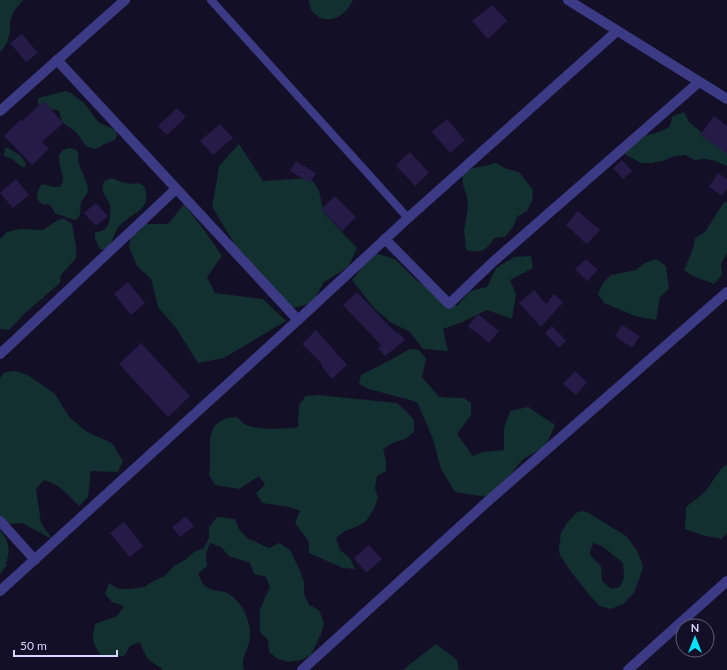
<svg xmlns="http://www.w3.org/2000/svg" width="727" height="670" font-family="Lato,sans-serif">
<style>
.green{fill:#12302f;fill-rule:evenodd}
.building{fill:#241b47}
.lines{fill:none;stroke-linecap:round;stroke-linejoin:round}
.service{stroke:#3d3a85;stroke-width:8}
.minor{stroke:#3d3a85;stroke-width:10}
.tertiary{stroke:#3d3a85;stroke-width:10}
</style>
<rect width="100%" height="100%" fill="#130f26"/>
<g class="green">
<path d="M0,0H23L14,11L10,21V32L7,43L0,52Z"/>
<path d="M309,0H353C350,6 347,11 341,15C328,24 309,18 309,0Z"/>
<path d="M66,91L71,93L85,104L95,118L100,123L116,130L117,135L115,140L104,144L100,147L94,149L86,146L76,132L62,122L59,111L42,107L38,104V98Z"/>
<path d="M684,112L689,122L708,138L727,139V166H726L716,161L705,159L695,160L685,155L674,156L663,161L651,163H641L621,152L636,138L659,132L669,127L673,116Z"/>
<path d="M239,144L263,181L311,178L319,191L324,213L357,248L348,267L324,282L312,303L286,310L236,247L212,206L216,186L219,166Z"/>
<path d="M5,148H8L21,156L26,164L25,167H22L11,158L6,157L4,155Z"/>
<path d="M69,148L75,149L79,153C75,164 87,177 88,189C88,195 83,197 81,203C79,211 84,212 76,220C69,219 63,215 55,214C54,211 52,207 50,205C45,202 48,206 43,204C34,200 37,190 42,184L54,187H60C66,178 61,174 60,165C59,162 59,158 59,155L63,150Z"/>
<path d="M496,163L507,169L519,172L533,190L532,201L527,211L517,217L513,227L505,237L494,238C486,251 482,253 466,250L464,230L468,207L467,197L463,185L462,174L473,168L485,166Z"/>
<path d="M112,178C121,182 129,185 139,183L144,186C152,205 140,210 126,220C124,222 121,224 119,226C113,234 113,244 106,251L100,249L95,238V232C106,232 110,225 110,215C110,212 111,209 110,206C109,201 106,198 104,194C100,185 103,180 112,178Z"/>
<path d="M724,202L727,203V253L721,264L722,275L714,284L693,276L684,270L693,249L695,238L705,232Z"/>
<path d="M184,204L205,231L222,256L207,277L215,293L263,299L286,321L224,358L198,363L176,328L158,307L151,279L137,266L129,247L133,224H168Z"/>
<path d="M63,218L72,224L76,246V258L61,275L60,283L25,313L9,330L0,329V239L7,232L19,229L43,230L53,223Z"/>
<path d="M374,253L395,259L416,280L457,306L470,291L487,287L496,268L514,257L531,256L533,268L510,280L516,294L512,319L487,310L462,322L443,329L448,351L423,349L410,332L390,322L374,308L352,280Z"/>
<path d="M656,259L666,266L669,289L660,297L656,320L635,316L604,303L598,294L603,283L611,275L636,270L645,263Z"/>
<path d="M410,349L419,350L426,359L422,377L439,397L464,398L471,403V415L457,434L473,456L483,452L504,450V428L510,411L528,407L555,425L545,447L523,459L496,493L487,497L455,492L441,469L433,439L417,402L369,389L359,384L361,375L392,359Z"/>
<path d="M16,371L29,376L55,394L64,409L70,418L87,432L112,443L123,461L118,472L91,471L88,497L79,506C67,494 61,485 44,480L36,489L41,523L52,539L22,523L11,524L0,522V378L5,372Z"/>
<path d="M318,395L397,403L406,411L414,420V432L405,439L393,443L383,449L386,460V471L377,476L375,488L378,498L374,509L366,521L356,527L345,531L336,538L340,550L350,558L355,569L343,568L309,553V542L295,523L300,511L290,507L262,503L256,493L265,485L259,476L239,489L215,485L209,475L210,465V437L214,426L224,419L236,417C239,419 243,423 246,425C259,430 284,429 298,427L299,405L306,396Z"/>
<path d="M727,464V533L721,539L702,535L685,529L686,507L705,492L721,469Z"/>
<path d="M581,511L587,512L626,536L636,549L642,563L643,568L634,593L623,604L611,609L600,606L591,597L572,573L560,555L559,549L561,533L567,523L576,513ZM593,543L602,546L623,563L624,577L620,587L611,589L602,581L601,566L590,555L591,549Z"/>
<path d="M217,517L235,519L239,529L247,538L269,548L279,543L290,550L300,571L304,582V594L309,605L319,610L324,623L321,634L311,655L301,660L289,662L278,659L269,652L268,640L260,632V609L270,587L266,577L254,574L250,563L229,556L221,547L210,543L206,554L207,566L198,574C200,577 201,582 204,585C210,591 216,590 224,592C232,594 240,603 244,611C249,621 252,632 249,643C247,652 240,660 244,670H162V668C147,660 146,658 140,642L130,646L124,656L101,655C92,643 92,639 95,624L117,616L124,606L112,602L105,594L109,583L119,589H131L144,587L155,580L165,576L174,566L185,560L194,552L204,548L209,538V527Z"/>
<path d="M0,530C9,541 11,551 6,563L7,565L0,574Z"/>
<path d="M436,644L457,660L459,670H403Z"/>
</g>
<g class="building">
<path d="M492,5L507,21L488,39L472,21Z"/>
<path d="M22,34L38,53L26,62L10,43Z"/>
<path d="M44,101L63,123L42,142L49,149L32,165L4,136L20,120L22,121Z"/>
<path d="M177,108L186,117L167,135L158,126Z"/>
<path d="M714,116L727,126V154L700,135Z"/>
<path d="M447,119L465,140L450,153L432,132Z"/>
<path d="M220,124L233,138L213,155L200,141Z"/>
<path d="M410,152L429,173L415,186L396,165Z"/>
<path d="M622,160L632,171L623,179L613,168Z"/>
<path d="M296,161L316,173L310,183L290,171Z"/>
<path d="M718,173L727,179V188L722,196L709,187Z"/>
<path d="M16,179L29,195L13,208L0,193Z"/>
<path d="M335,196L356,217L342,231L321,209Z"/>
<path d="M96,203L108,216L96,226L84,213Z"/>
<path d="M578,211L600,230L587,244L566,225Z"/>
<path d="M586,259L598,270L587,281L575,269Z"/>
<path d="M128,282L145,303L131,315L114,294Z"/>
<path d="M534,290L546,304L554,294L563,302L541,327L519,303Z"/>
<path d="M357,292L396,333L398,332L405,340L385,356L378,348L382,346L343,305Z"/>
<path d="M478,314L499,331L489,343L468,326Z"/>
<path d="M622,325L640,336L632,348L615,336Z"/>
<path d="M552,326L566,341L559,348L545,333Z"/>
<path d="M316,330L347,365L332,379L321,365L322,364L302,344Z"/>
<path d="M141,343L190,396L168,417L119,364Z"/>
<path d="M575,371L587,382L576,395L563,384Z"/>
<path d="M186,516L194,526L180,537L172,527Z"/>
<path d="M124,522L143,546L130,557L110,533Z"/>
<path d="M369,545L382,559L366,573L354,558Z"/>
</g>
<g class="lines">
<path class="service" d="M211,0L408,218"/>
<g class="minor">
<path d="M568,0L727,99"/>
<path d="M57,60L298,320"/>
<path d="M385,239L449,304L494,261L699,82"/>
<path d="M0,354L176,189"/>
<path d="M0,521L35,560"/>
<path d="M0,591L298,320L408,218L617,31"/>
<path d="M302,670L487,502L727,292"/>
<path d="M628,670L727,581"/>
</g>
<path class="tertiary" d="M0,111L125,0"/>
</g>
<g transform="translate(695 638)"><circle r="19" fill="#130f26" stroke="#625e7d"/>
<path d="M0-3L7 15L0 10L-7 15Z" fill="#00e5ff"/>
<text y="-6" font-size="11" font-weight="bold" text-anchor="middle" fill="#d9d4ff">N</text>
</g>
<path d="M14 650v6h103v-6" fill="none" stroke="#d9d4ff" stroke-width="2"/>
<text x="20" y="650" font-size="12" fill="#d9d4ff" stroke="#130f26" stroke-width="3" paint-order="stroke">50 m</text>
</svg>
